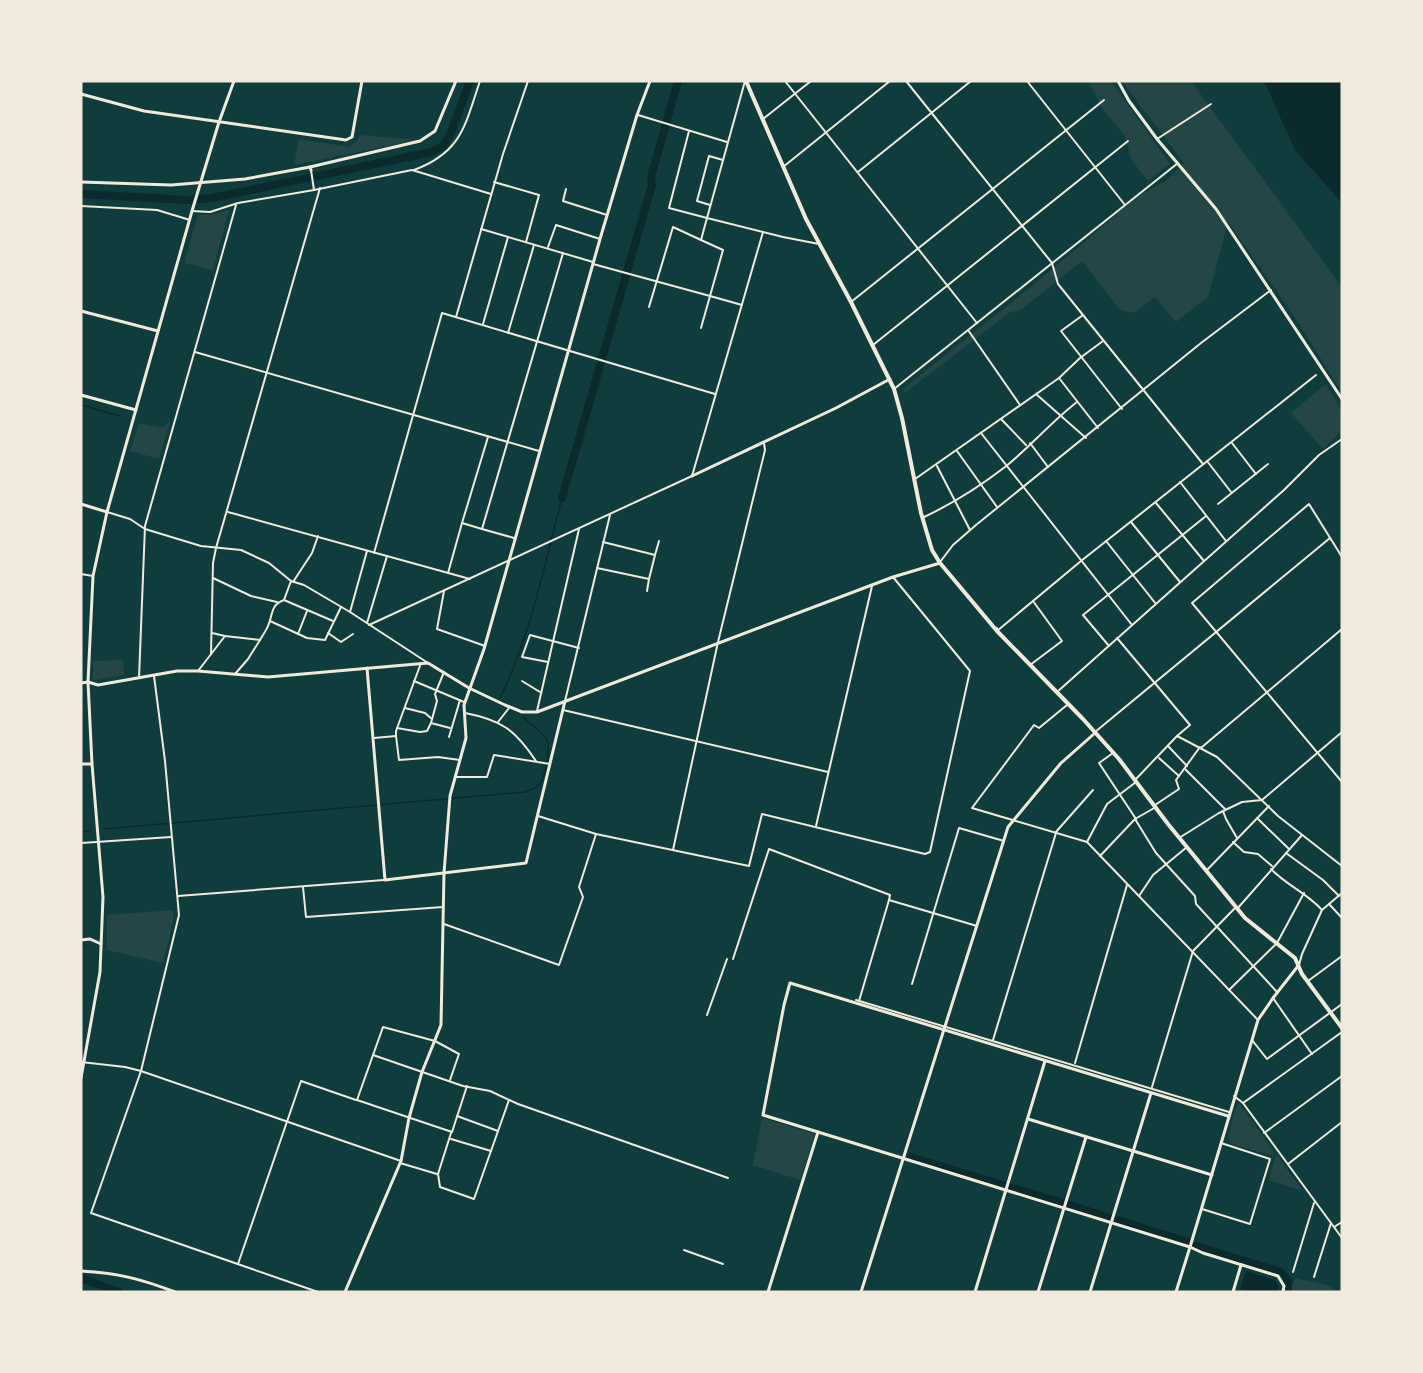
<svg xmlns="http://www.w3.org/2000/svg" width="1423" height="1373" font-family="'DejaVu Sans',sans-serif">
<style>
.green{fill:#244646}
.water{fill:#0a2a2b}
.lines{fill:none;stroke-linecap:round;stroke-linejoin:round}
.stream{stroke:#0a2a2b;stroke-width:1.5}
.river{stroke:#0a2a2b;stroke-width:8}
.minor{stroke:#f1e9da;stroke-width:2}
.tertiary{stroke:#f1e9da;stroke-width:3}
.primary{stroke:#f1e9da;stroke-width:4}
</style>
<rect width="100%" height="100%" fill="#0f3d3e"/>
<g class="green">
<path d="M1088,81H1111L1170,164L1148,181L1131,159L1125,136L1103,109Z"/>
<path d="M1122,81H1191L1342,287V393L1298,322L1228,222L1208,297L1176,322L1155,297L1133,313L1120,310L1082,261L1021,310L1010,312L905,393L903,389L1037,282L1137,197L1167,180L1184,163Z"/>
<path d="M359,135L417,140L294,165L299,139L349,147L358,140Z"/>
<path d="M229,210L213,270L184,263L198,215H210Z"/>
<path d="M1326,384L1342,411V430L1323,449L1291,413Z"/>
<path d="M170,422L159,459L130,451L139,423L161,428Z"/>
<path d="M123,660L124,675L96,680L93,679V661Z"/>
<path d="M173,910V922L163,963L107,950V915Z"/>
<path d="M1240,1104L1274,1152L1273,1156L1231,1144L1228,1137L1236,1106Z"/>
<path d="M762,1118L815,1134L800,1180L753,1165Z"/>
<path d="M1276,1154L1303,1191L1269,1180Z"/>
<path d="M1295,1278L1330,1286L1338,1292H1290Z"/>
</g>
<g class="water">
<path d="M1264,81H1342V203L1295,150Z"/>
<path d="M1246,1271L1275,1280L1279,1287L1277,1292H1248L1240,1289Z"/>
</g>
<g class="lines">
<g class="stream">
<path d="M81,405L120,416"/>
<path d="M500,698C531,635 544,566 562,498"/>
<path d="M104,829L525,792C532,790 537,788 541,782C545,775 551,748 547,740C542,731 530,724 523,717"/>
<path d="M81,832L89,831"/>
<path d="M81,944H85"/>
</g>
<g class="river">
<path d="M81,194L187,200L212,198L432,152L444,145L450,135L470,81"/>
<path d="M562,498L652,185L651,177L678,81"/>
<path d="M911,1157L1003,1185"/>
<path d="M1009,1187L1061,1202"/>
<path d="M1067,1204L1110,1218"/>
<path d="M1118,1220L1188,1242"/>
<path d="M1196,1246L1281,1272L1288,1281V1292"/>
<path d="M81,1278L119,1292"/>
</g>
<g class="minor">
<path d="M745,81L707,218L783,237L819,244"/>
<path d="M785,81L977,323"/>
<path d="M906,81L1052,263L1058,284L1203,464"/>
<path d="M1027,81L1125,205"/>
<path d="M638,115L727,142"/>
<path d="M763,119L811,81"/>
<path d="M1157,139L1211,104"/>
<path d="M783,167L890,81"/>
<path d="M311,170L314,190"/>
<path d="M414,170C462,152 465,125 480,81"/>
<path d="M858,172L971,81"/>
<path d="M494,182L539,195L526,242"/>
<path d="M566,189L563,201L607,215"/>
<path d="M710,205L697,201L709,156L723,160"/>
<path d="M81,206L157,210L190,220"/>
<path d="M192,211L210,212L238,203L314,190L412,170L491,194"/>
<path d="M481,229L593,262"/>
<path d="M548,247L556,225L600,239"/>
<path d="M593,264L710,296L723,250L701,240L707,218L669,208L689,131"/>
<path d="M851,302L1104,100"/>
<path d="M649,307L673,227L701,240"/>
<path d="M1083,315L1061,331L1122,409"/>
<path d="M456,317L503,154L528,81"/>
<path d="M483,324L508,237"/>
<path d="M701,328L710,296L742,305"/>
<path d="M968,330L1020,405"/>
<path d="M508,333L534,245"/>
<path d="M873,345L1128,141"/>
<path d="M195,352L539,451"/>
<path d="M1059,378L1098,428"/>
<path d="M894,389L1178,163"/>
<path d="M1036,394L1086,438"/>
<path d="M1001,419L1026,445"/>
<path d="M981,433L1132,625"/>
<path d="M1030,443L1048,467"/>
<path d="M1232,443L1256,474"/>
<path d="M957,451L997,507"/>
<path d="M1207,461L1231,492"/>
<path d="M937,466L970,530"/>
<path d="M915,479L1059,378L1080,358L1103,341"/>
<path d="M1180,482L1226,541"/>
<path d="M1156,503L1204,561"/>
<path d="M1218,504L1268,464"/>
<path d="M107,512L130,519L145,529L201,546L241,550L269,563L291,581L304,585L350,612L428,663"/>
<path d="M228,512L470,579"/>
<path d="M922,518C952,504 979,487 1005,467C1030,447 1051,422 1077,402"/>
<path d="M1131,522L1180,582"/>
<path d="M462,523L488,437"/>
<path d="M482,529L514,538"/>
<path d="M1106,541L1156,604"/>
<path d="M374,553L442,313L715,394"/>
<path d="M655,555L659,541"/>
<path d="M1342,557L1309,504L1192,603L1342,782"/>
<path d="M940,562L953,545L976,525L1201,343L1271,290"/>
<path d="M597,568L649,579L655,555L603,542"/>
<path d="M448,573L462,523L482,529L563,253"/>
<path d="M81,574L93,576"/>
<path d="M213,578L251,596L277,602"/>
<path d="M293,582L312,553L318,536"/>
<path d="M444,591L437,629L485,646"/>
<path d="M647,591L649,579"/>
<path d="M284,600L333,621"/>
<path d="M350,612L367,551"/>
<path d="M270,621L307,638L325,640L341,607"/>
<path d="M367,623L387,556"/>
<path d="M369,625L692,476L763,232"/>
<path d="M997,628V631L1081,561L1316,375"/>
<path d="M212,633L225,636"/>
<path d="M328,633L341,642L353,634"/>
<path d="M298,634L307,611"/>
<path d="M1117,638L1190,725L1177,736"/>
<path d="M1109,646L1083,615L1206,516"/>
<path d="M211,654L213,563L216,548L320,188"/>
<path d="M548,662L522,657L530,635L579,648"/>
<path d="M1030,665L1062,641L1033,601"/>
<path d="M198,671L225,636L260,640C262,636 266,631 268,626C273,615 270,605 284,600L291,581"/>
<path d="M444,672L435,694L437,701L431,723L450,728"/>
<path d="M235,674L248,659L260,640"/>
<path d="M154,676L165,761L179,915L141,1071L91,1213L318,1292"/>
<path d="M139,678L145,526L236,205"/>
<path d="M414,681L464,702"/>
<path d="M522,681L540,692"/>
<path d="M1057,692L1284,490L1319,455L1342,439"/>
<path d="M565,701L610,515"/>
<path d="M1067,705L1039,728L1034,725L972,808L1087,842L1258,1020"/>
<path d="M405,708L425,713L432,719"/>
<path d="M563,710L828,772"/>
<path d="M537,711L579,529"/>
<path d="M465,713C502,720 515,730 536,761"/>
<path d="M498,722L509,708"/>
<path d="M397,728L420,732L427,731L431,723"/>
<path d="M1095,732L1330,538"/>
<path d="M396,736V731L421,663"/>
<path d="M449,737L460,700"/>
<path d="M374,738L396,736L399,760L438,757L460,760"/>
<path d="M1168,746L1187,766"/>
<path d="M1202,747L1342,629"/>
<path d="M1113,753L1099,763L1136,819"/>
<path d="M1159,758L1179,776"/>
<path d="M1185,769L1225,809"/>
<path d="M456,777H487L494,755L550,764"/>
<path d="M1135,780L1177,736L1181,738L1217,757L1278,816L1342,866"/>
<path d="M1155,805L1179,789L1176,780L1200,747"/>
<path d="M1223,811L1226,819L1237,838"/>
<path d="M538,816L596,834L749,866L762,814L925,854L930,852L970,671L893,577"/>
<path d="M1257,818L1289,849"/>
<path d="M1135,819L1156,853L1195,896L1196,904L1277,992"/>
<path d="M816,826L872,586"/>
<path d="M1055,833L1093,790"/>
<path d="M1179,838L1219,813L1242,802L1262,800L1342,732"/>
<path d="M1087,842L1107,804L1136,782"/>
<path d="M1233,842L1244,852L1258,854L1272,866"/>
<path d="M81,843L171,837"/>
<path d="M673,850L718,642L765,450L764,443"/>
<path d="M1286,853L1323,880L1339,896"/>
<path d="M1100,856L1135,819L1156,807"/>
<path d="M1271,869C1286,885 1307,893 1322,910"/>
<path d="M1206,871L1269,806"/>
<path d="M303,887L306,917L443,907"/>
<path d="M178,896L384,880"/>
<path d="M1139,896L1153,875L1187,847"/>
<path d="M1329,904L1342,918"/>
<path d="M1237,909L1302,835"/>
<path d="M444,924L559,965L583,897L579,887L596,834"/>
<path d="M733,959L769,849L890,895L889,900"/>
<path d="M1299,965L1302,954L1322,910L1342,893"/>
<path d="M1308,981L1342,956"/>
<path d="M912,984L959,828L1004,841"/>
<path d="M1229,990L1277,943L1304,893"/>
<path d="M1273,998L1312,1054"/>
<path d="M856,1000L1229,1112"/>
<path d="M859,1001L889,900L977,926"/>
<path d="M707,1015L727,959"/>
<path d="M993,1040L1056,833"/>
<path d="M1252,1040L1267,1059L1342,1004"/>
<path d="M373,1055L463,1086L490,1091L518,1104L728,1178"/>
<path d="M81,1062L125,1067L141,1071L401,1161"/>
<path d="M1075,1063L1127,885"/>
<path d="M450,1080L459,1054L435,1041L383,1027L357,1100L452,1132L467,1086"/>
<path d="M1152,1087L1193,951L1236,907"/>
<path d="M1234,1096L1243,1103L1342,1238"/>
<path d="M1243,1103L1342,1032"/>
<path d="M457,1116L498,1131"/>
<path d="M451,1133L438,1174L440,1187L474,1199L509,1100"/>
<path d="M1264,1133L1342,1076"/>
<path d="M451,1139L491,1151"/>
<path d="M400,1163L437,1174"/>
<path d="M1288,1164L1342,1122"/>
<path d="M1202,1209L1250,1224L1270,1159L1221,1143"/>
<path d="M1334,1227L1342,1222"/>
<path d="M684,1250L723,1264"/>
<path d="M238,1264L301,1081L356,1100"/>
<path d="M1293,1272L1314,1203"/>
<path d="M1314,1277L1331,1223"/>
</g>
<g class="tertiary">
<path d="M1118,81L1129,101L1157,139L1216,209L1342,399"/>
<path d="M81,94L144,111L346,140L352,137L362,81"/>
<path d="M310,167L420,141L435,131L456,81"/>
<path d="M81,182L171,185L245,179L310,167L311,170"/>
<path d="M81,311L158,331"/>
<path d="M81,395L136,410"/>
<path d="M692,476L836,408L890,379"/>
<path d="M81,504L107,512"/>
<path d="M367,668L385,880L526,863L565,701"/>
<path d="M81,683L88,682L98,685L177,671H198L268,677L428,663L469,688L505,705L522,712H537L893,577L940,563"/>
<path d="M81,764H91"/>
<path d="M81,940L90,939L101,944"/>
<path d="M81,1078L100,972L103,897L92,764L88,682L93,576L107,512L192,211L219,122L234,81"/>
<path d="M1028,1119L1212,1175"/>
<path d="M81,1271C118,1273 141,1279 175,1292"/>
<path d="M345,1292L401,1161L409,1118L422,1072L441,1025L444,873L450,796L466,738L464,705L484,649L600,239L637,115L650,81"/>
<path d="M768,1292L818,1132"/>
<path d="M861,1292L1008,827L1061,763L1095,733"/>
<path d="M975,1292L1045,1061"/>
<path d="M1038,1292L1086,1137"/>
<path d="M1090,1292L1151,1093"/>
<path d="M1176,1292L1190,1247L763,1115L784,1005L790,983L1228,1116"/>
<path d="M1233,1292L1241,1265"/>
<path d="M1283,1292L1284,1286L1278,1276L1203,1253L1190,1247L1258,1020L1273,998L1298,966"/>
</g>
<path class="primary" d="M746,81L806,219L851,302L894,389L902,418L921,513L932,550L940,563L997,631L1083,719L1119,759L1168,824L1245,918L1295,958L1302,974L1342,1028"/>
</g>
<rect width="1423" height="1373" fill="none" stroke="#f1e9da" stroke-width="165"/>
</svg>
